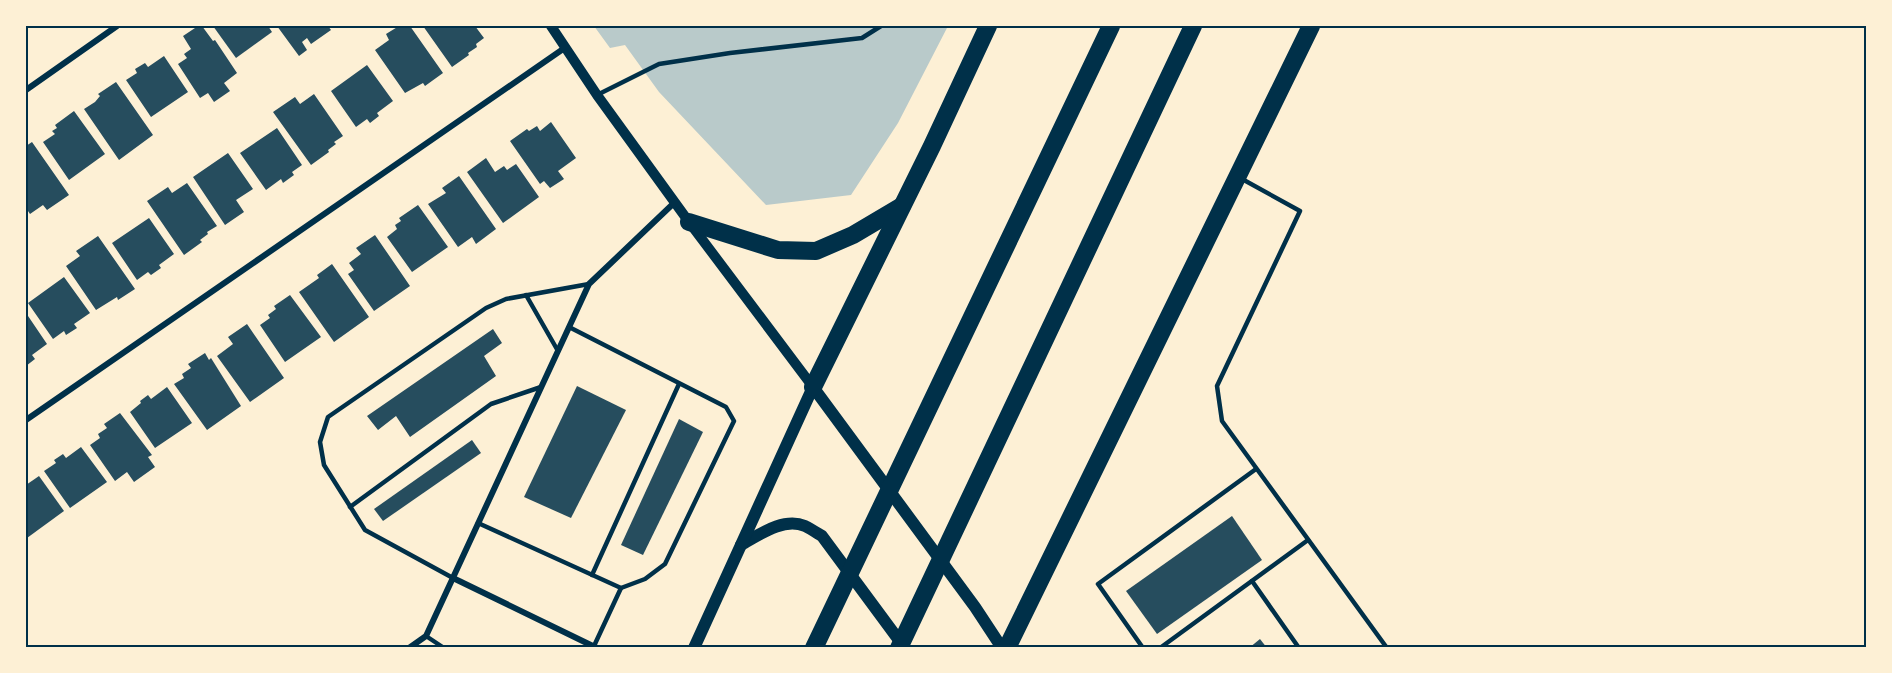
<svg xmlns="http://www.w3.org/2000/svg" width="1892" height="673" font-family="'Roboto Condensed',sans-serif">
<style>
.green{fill:#b9caca}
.building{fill:#264d5e}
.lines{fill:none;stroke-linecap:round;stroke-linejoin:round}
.service{stroke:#003049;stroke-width:4.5}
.minor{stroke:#003049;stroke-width:6}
.tertiary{stroke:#003049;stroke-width:10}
.secondary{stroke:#003049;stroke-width:12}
.motorway{stroke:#003049;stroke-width:18}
.neatline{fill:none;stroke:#003049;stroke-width:2}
</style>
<rect width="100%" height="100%" fill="#fdf0d5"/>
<path class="green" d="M594,26H948L898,123L851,195L766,205L659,92L625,45L610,48Z"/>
<g class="building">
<path d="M198,26H202L213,41L215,40L237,73L224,83L230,91L214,102L208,93L200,98L178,64L187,58L184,54L191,49L183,36Z"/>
<path d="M213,26H268L272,32L236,58Z"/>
<path d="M277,26H328L331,30L311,44L307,38L302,42L307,50L299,56Z"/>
<path d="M399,26H410L443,73L425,86L423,83L405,93L375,50L389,40L386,34Z"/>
<path d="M423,26H475L484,38L476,44L477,47L468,53L469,55L452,67Z"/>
<path d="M164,56L188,92L151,117L126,80L137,73L135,69L145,63L148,67Z"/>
<path d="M367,65L393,101L377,113L379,116L370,123L367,119L356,127L331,91Z"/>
<path d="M116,82L153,135L119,160L84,109L95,102L100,96L98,94Z"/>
<path d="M314,94L343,136L334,142L336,144L328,150L329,152L311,165L273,112L295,97L300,104Z"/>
<path d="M74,111L105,154L69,180L43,142L55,134L52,131L57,128L55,125Z"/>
<path d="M551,122L576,158L558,171L564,179L550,188L544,181L540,184L510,141L527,129L529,131L537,126L540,131Z"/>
<path d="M277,128L302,165L292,172L294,175L283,183L281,179L266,190L240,153Z"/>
<path d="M32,142L69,195L47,210L43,205L30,214L26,208V146Z"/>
<path d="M228,153L253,189L236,200L244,212L225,225L193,177Z"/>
<path d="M486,158L495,172L504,166L507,170L516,164L539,197L503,223L467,172Z"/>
<path d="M459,176L496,229L476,244L472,237L458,247L428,204L446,193L442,188Z"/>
<path d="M187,183L217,226L207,232L208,234L200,240L202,242L184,255L147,201L168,187L172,193Z"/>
<path d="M418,205L448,247L412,272L387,237L397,229L395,225L401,221L399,218Z"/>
<path d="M149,218L174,254L159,265L161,268L151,275L148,272L137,280L112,243Z"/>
<path d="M375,235L410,286L374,311L348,274L354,270L349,263L361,254L356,248Z"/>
<path d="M98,236L135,289L118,300L117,297L96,310L66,266L80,256L76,251Z"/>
<path d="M332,264L369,317L334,342L299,292L319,278L317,275Z"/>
<path d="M64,277L90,313L74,324L77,328L66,335L64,331L53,339L28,303Z"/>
<path d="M290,295L321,337L285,362L260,325L270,318L268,315L276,309L274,306Z"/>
<path d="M26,313L47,344L32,355L35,359L26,366Z"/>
<path d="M247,324L284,378L250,402L217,356L233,344L228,337Z"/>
<path d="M493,329L502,343L484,356L496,376L410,437L396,416L378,430L367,416Z"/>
<path d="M205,353L209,360L211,358L241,406L207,430L174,384L184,378L182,374L191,368L188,364Z"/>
<path d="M577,386L626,410L571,518L524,497Z"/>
<path d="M167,387L192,423L155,448L130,412L141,403L140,401L148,395L151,399Z"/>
<path d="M120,413L152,455L148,457L155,467L134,482L127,472L115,481L90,445L100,438L98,434L107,428L104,424Z"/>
<path d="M679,419L703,432L643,555L621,545Z"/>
<path d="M472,440L481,453L383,521L374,509Z"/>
<path d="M81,447L107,482L70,508L44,471L56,463L54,460L63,454L66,458Z"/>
<path d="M39,476L64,511L27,538L26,485Z"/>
<path d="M1232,516L1262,560L1157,634L1126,591Z"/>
<path d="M1260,639L1267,648H1249Z"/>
</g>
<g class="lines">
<g class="service">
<path d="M597,95L659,64L730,53L862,38L881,26"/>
<path d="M1242,179L1300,211L1217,386L1222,421L1387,648"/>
<path d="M526,295L558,351"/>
<path d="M569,327L726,407L734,421L665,564L645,579L621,588"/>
<path d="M350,507L491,404L541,387"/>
<path d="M478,523L621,588L594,646"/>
<path d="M592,575L679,384"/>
<path d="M453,578L365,530L324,465L320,442L328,417L486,308L506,299L589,284"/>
<path d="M1252,581L1299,648"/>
<path d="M426,636L444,648"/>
<path d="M1143,648L1098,584L1256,469"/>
<path d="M1160,648L1308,540"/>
</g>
<g class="minor">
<path d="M26,90L117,26"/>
<path d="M26,420L566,47"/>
<path d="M453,578L597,648"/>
<path d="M409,648L426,636L589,284L675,202"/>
</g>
<path class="tertiary" d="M551,26L597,95L689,222L813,387"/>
<g class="secondary">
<path d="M741,545C759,535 783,517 805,526C811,529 817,533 822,536L904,647"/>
<path d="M694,648L813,387L975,607L1002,648"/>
</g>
<g class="motorway">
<path d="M689,222L778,250L816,251L853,235L902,206"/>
<path d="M813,387L932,146L988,26"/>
<path d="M814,648L1111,26"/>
<path d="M899,648L1193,26"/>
<path d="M1007,648L1311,26"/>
</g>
</g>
<rect width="1892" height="673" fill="none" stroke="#fdf0d5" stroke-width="54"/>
<rect x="27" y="27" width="1838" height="619" class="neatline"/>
</svg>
